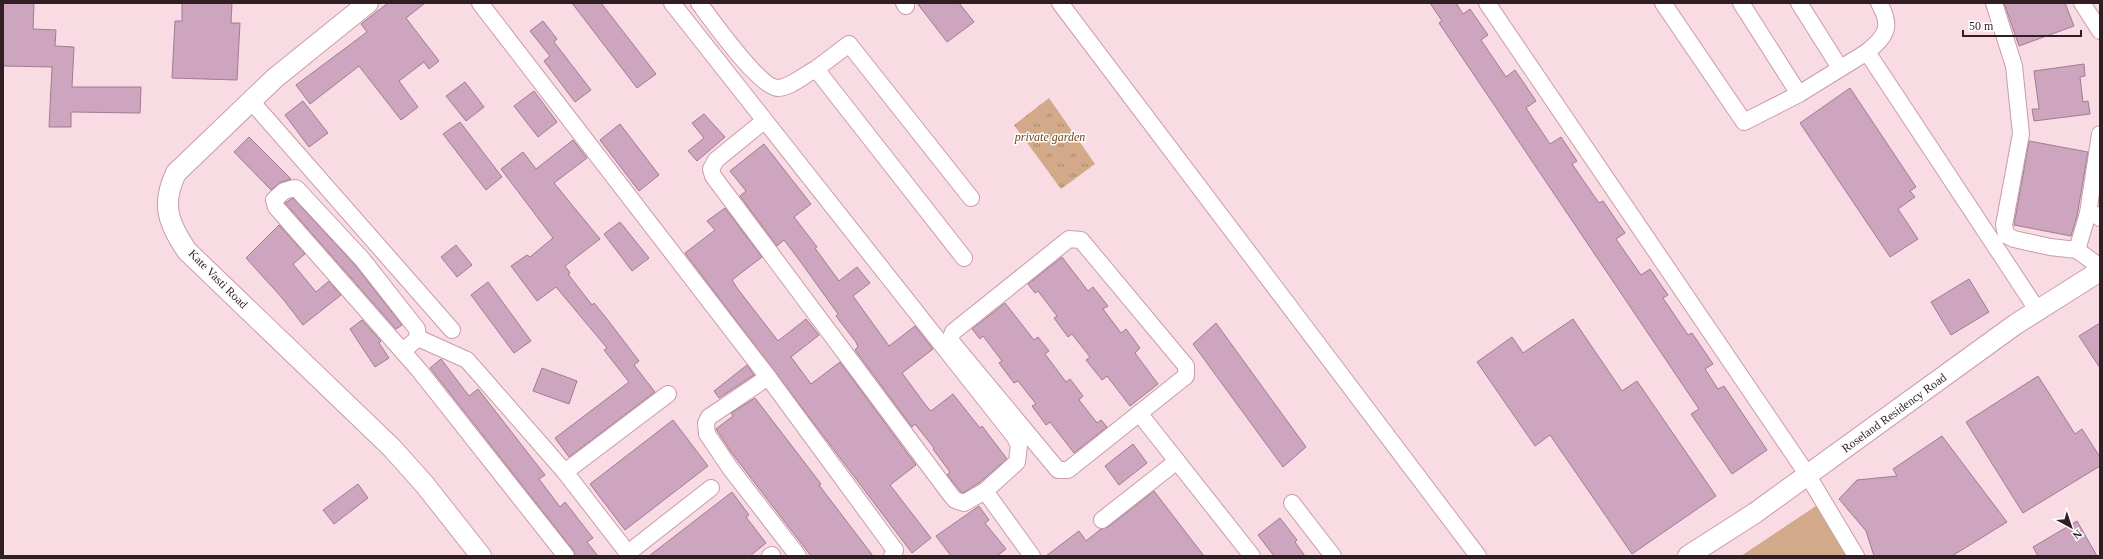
<svg xmlns="http://www.w3.org/2000/svg" width="2103" height="559" font-family="Georgia,serif">
<style>
.grass{fill:url(#grass-tufts)}
.pitch{fill:#d2aa8a}
.building{fill:#cda5be;stroke:#a17b93}
.lines{fill:none;stroke-linecap:round;stroke-linejoin:round}
.minor-casing{stroke:#ca9ca8;stroke-width:18}
.tertiary-casing{stroke:#ca9ca8;stroke-width:22}
.minor{stroke:#fff;stroke-width:16}
.tertiary{stroke:#fff;stroke-width:20}
.labels{text-anchor:middle;stroke-width:3;stroke-linejoin:round;paint-order:stroke}
.park-label{font-size:12px;font-style:italic;fill:#70441b;stroke:#fff}
.street-label{font-size:12px;fill:#301e23;stroke:#fff}
</style>
<defs>
<pattern id="grass-tufts" width="24" height="20" patternUnits="userSpaceOnUse"><rect width="24" height="20" fill="#d2aa8a"/><path d="M3 7l-1-3M5 7V3M7 7l1-3M15 17l-1-3M17 17v-4M19 17l1-3" fill="none" stroke="#ab8a70"/></pattern>
</defs>
<rect width="100%" height="100%" fill="#f9dbe3"/>
<path class="grass" d="M1049,98L1095,164L1061,189L1014,125Z"/>
<path class="pitch" d="M1816,506L1847,556H1741Z"/>
<g class="building">
<path d="M3,3H34L33,29L56,30L55,46L74,47L72,87H141L140,113L71,112V127H49L52,67L3,66Z"/>
<path d="M182,3H232L231,23H240L237,80L172,78L175,21H182Z"/>
<path d="M388,3H425L406,18L439,61L429,69L424,62L399,81L418,107L401,120L359,66L310,104L296,85L367,32L361,24Z"/>
<path d="M572,3H601L656,74L637,88Z"/>
<path d="M917,3H959L974,22L947,42Z"/>
<path d="M1430,3H1456L1463,14L1470,9L1488,35L1481,40L1506,77L1515,70L1536,101L1526,108L1550,144L1561,137L1577,161L1572,164L1599,203L1603,201L1625,233L1616,239L1641,275L1650,269L1668,295L1663,298L1688,335L1692,333L1713,364L1705,369L1718,389L1724,386L1767,450L1732,474L1691,414L1699,409L1439,23L1442,21Z"/>
<path d="M2004,3H2065L2074,26L2019,46Z"/>
<path d="M543,21L557,39L554,42L591,90L575,102L544,61L550,56L530,31Z"/>
<path d="M2084,64L2085,76L2080,77L2083,102L2088,101L2090,114L2034,121L2032,109H2039L2034,71Z"/>
<path d="M465,82L484,107L466,121L446,96Z"/>
<path d="M1850,88L1916,187L1910,191L1915,197L1898,209L1918,239L1890,257L1800,123Z"/>
<path d="M534,91L557,122L538,137L514,106Z"/>
<path d="M303,101L328,133L309,147L285,115Z"/>
<path d="M704,114L725,137L697,161L688,151L704,138L692,123Z"/>
<path d="M460,122L502,177L486,190L443,134Z"/>
<path d="M620,124L659,175L639,191L600,140Z"/>
<path d="M249,137L291,179L281,182L271,190L234,152Z"/>
<path d="M573,140L587,158L554,183L600,239L565,266L570,273L568,274L592,305L594,303L607,319L639,361L634,365L655,392L569,457L555,438L629,382L604,350L607,348L556,287L537,301L511,266L527,255L530,257L553,238L501,169L523,152L536,169Z"/>
<path d="M2029,141L2088,152L2077,216L2071,236L2014,225Z"/>
<path d="M764,144L811,204L794,217L817,247L815,248L839,281L857,267L870,283L853,296L889,346L915,326L933,349L902,373L927,407L931,411L953,394L980,428L982,426L1007,459L979,483L963,493L961,492L947,475L950,472L933,449L934,448L915,424L912,427L855,350L858,347L856,342L836,316L838,314L800,261L784,240L777,246L740,196L746,191L730,171Z"/>
<path d="M293,198L355,265L402,325L396,329L285,203Z"/>
<path d="M725,208L762,257L732,280L737,288L778,341L806,319L819,335L791,357L811,384L840,362L916,465L890,485L931,538L912,553L685,253L715,230L707,221Z"/>
<path d="M620,222L649,258L632,271L604,234Z"/>
<path d="M279,225L305,254L293,264L316,292L329,281L341,295L303,325L283,299L246,258Z"/>
<path d="M456,245L472,265L457,277L441,257Z"/>
<path d="M1062,257L1088,291L1093,287L1108,306L1103,309L1121,333L1126,329L1140,348L1135,353L1158,384L1130,406L1107,376L1102,380L1086,360L1090,357L1072,334L1068,337L1054,318L1057,316L1038,291L1035,293L1028,284Z"/>
<path d="M1969,279L1989,312L1951,335L1931,302Z"/>
<path d="M488,282L531,341L514,353L471,295Z"/>
<path d="M1005,303L1034,340L1038,337L1049,351L1045,354L1066,382L1070,379L1083,396L1079,400L1097,423L1101,420L1107,427L1074,453L1050,422L1046,425L1032,406L1036,404L1018,381L1014,383L999,363L1002,361L983,336L980,339L972,329Z"/>
<path d="M1573,319L1622,391L1637,381L1716,496L1632,554L1550,435L1535,446L1477,362L1512,337L1523,353Z"/>
<path d="M362,320L381,341L379,343L389,358L375,367L350,329Z"/>
<path d="M1216,323L1306,447L1283,467L1193,344Z"/>
<path d="M2100,323V368L2079,336Z"/>
<path d="M441,359L469,396L478,389L545,475L539,479L560,507L565,502L593,538L587,542L598,556H575L573,550L430,368Z"/>
<path d="M747,365L754,375L719,398L714,391Z"/>
<path d="M542,368L577,381L569,404L533,391Z"/>
<path d="M2038,376L2075,434L2082,429L2100,457V466L2023,513L1966,422Z"/>
<path d="M755,398L821,484L819,485L873,556H811L731,452L716,429L733,416L731,413Z"/>
<path d="M673,420L708,466L625,530L590,484Z"/>
<path d="M1942,436L2007,522L1952,556H1874L1866,531L1839,499L1857,480L1897,476L1893,469Z"/>
<path d="M1133,444L1147,463L1119,485L1105,466Z"/>
<path d="M358,484L368,498L334,524L323,510Z"/>
<path d="M1154,491L1204,556H1046L1079,531L1086,541L1101,529L1108,527Z"/>
<path d="M732,492L749,515L746,517L766,543L750,556H649Z"/>
<path d="M979,506L989,520L985,523L1006,549L997,556H951L936,536Z"/>
<path d="M1280,518L1297,540L1295,542L1305,556H1274L1258,535Z"/>
<path d="M2077,521L2097,556H2038L2033,547Z"/>
</g>
<g class="lines">
<defs>
<g id="minor">
<path d="M480,3L768,377L895,550L892,556"/>
<path d="M672,3L1014,436L1019,445L1017,462L985,491L964,503L955,500L950,494L713,176L711,169L716,160L764,121"/>
<path d="M699,3C711,19 760,88 778,88C790,88 805,74 816,69L964,258"/>
<path d="M904,3L906,6"/>
<path d="M1060,3L1478,556"/>
<path d="M1487,3L1807,474L1856,556"/>
<path d="M1663,3L1744,122L1799,94L1867,52L2038,311"/>
<path d="M1741,3L1799,94"/>
<path d="M1799,3L1840,68"/>
<path d="M1994,3L2014,66L2021,134L2004,225L2006,235L2014,239L2050,247L2077,250L2100,267"/>
<path d="M2082,3L2100,31"/>
<path d="M1867,52C1886,36 1893,27 1879,3"/>
<path d="M816,69L849,44L971,198"/>
<path d="M251,101L452,330"/>
<path d="M2100,134L2088,213L2094,214L2100,218"/>
<path d="M1069,239L1081,240L1186,366V376L1068,470H1058L950,340L953,332Z"/>
<path d="M2077,250L2088,213"/>
<path d="M418,338L467,360L565,472L630,556"/>
<path d="M403,351L418,338L417,329L362,259L297,189L295,188L284,191L274,200L276,207L419,370L566,556"/>
<path d="M768,377L709,417L706,423L707,434L730,468L798,556"/>
<path d="M1139,413L1252,556"/>
<path d="M565,472L668,394"/>
<path d="M985,491L1032,556"/>
<path d="M1292,503L1333,556"/>
<path d="M1102,520L1177,461"/>
<path d="M628,553L711,488"/>
<path d="M770,556L772,555"/>
</g>
<g id="tertiary">
<path d="M368,3L275,78L176,173C161,204 168,223 187,251L392,448L425,485L481,556"/>
<path d="M1688,556L1755,513L2016,324L2100,271"/>
</g>
</defs>
<use href="#minor" class="minor-casing"/>
<use href="#tertiary" class="tertiary-casing"/>
<use href="#minor" class="minor"/>
<use href="#tertiary" class="tertiary"/>
</g>
<g class="labels">
<g class="park-label">
<text x="1050" y="141">private garden</text>
</g>
<g class="street-label">
<text transform="translate(218 279) rotate(45)" y="4">Kate Vasti Road</text>
<text transform="translate(1894 413) rotate(-36)" y="4">Roseland Residency Road</text>
</g>
</g>
<rect width="2103" height="559" fill="none" stroke="#301e23" stroke-width="8"/>
<g transform="translate(2071 527) rotate(140)" stroke="#ffffff" stroke-width="3" paint-order="stroke">
<path d="M0-3L7 15L0 10L-7 15Z" fill="#301e23"/>
<text y="-6" font-size="11" font-weight="bold" text-anchor="middle" fill="#301e23">N</text>
</g>
<path d="M1963 30v6h118v-6" fill="none" stroke="#301e23" stroke-width="2"/>
<text x="1969" y="30" font-size="12" fill="#301e23" stroke="#ffffff" stroke-width="3" paint-order="stroke">50 m</text>
</svg>
